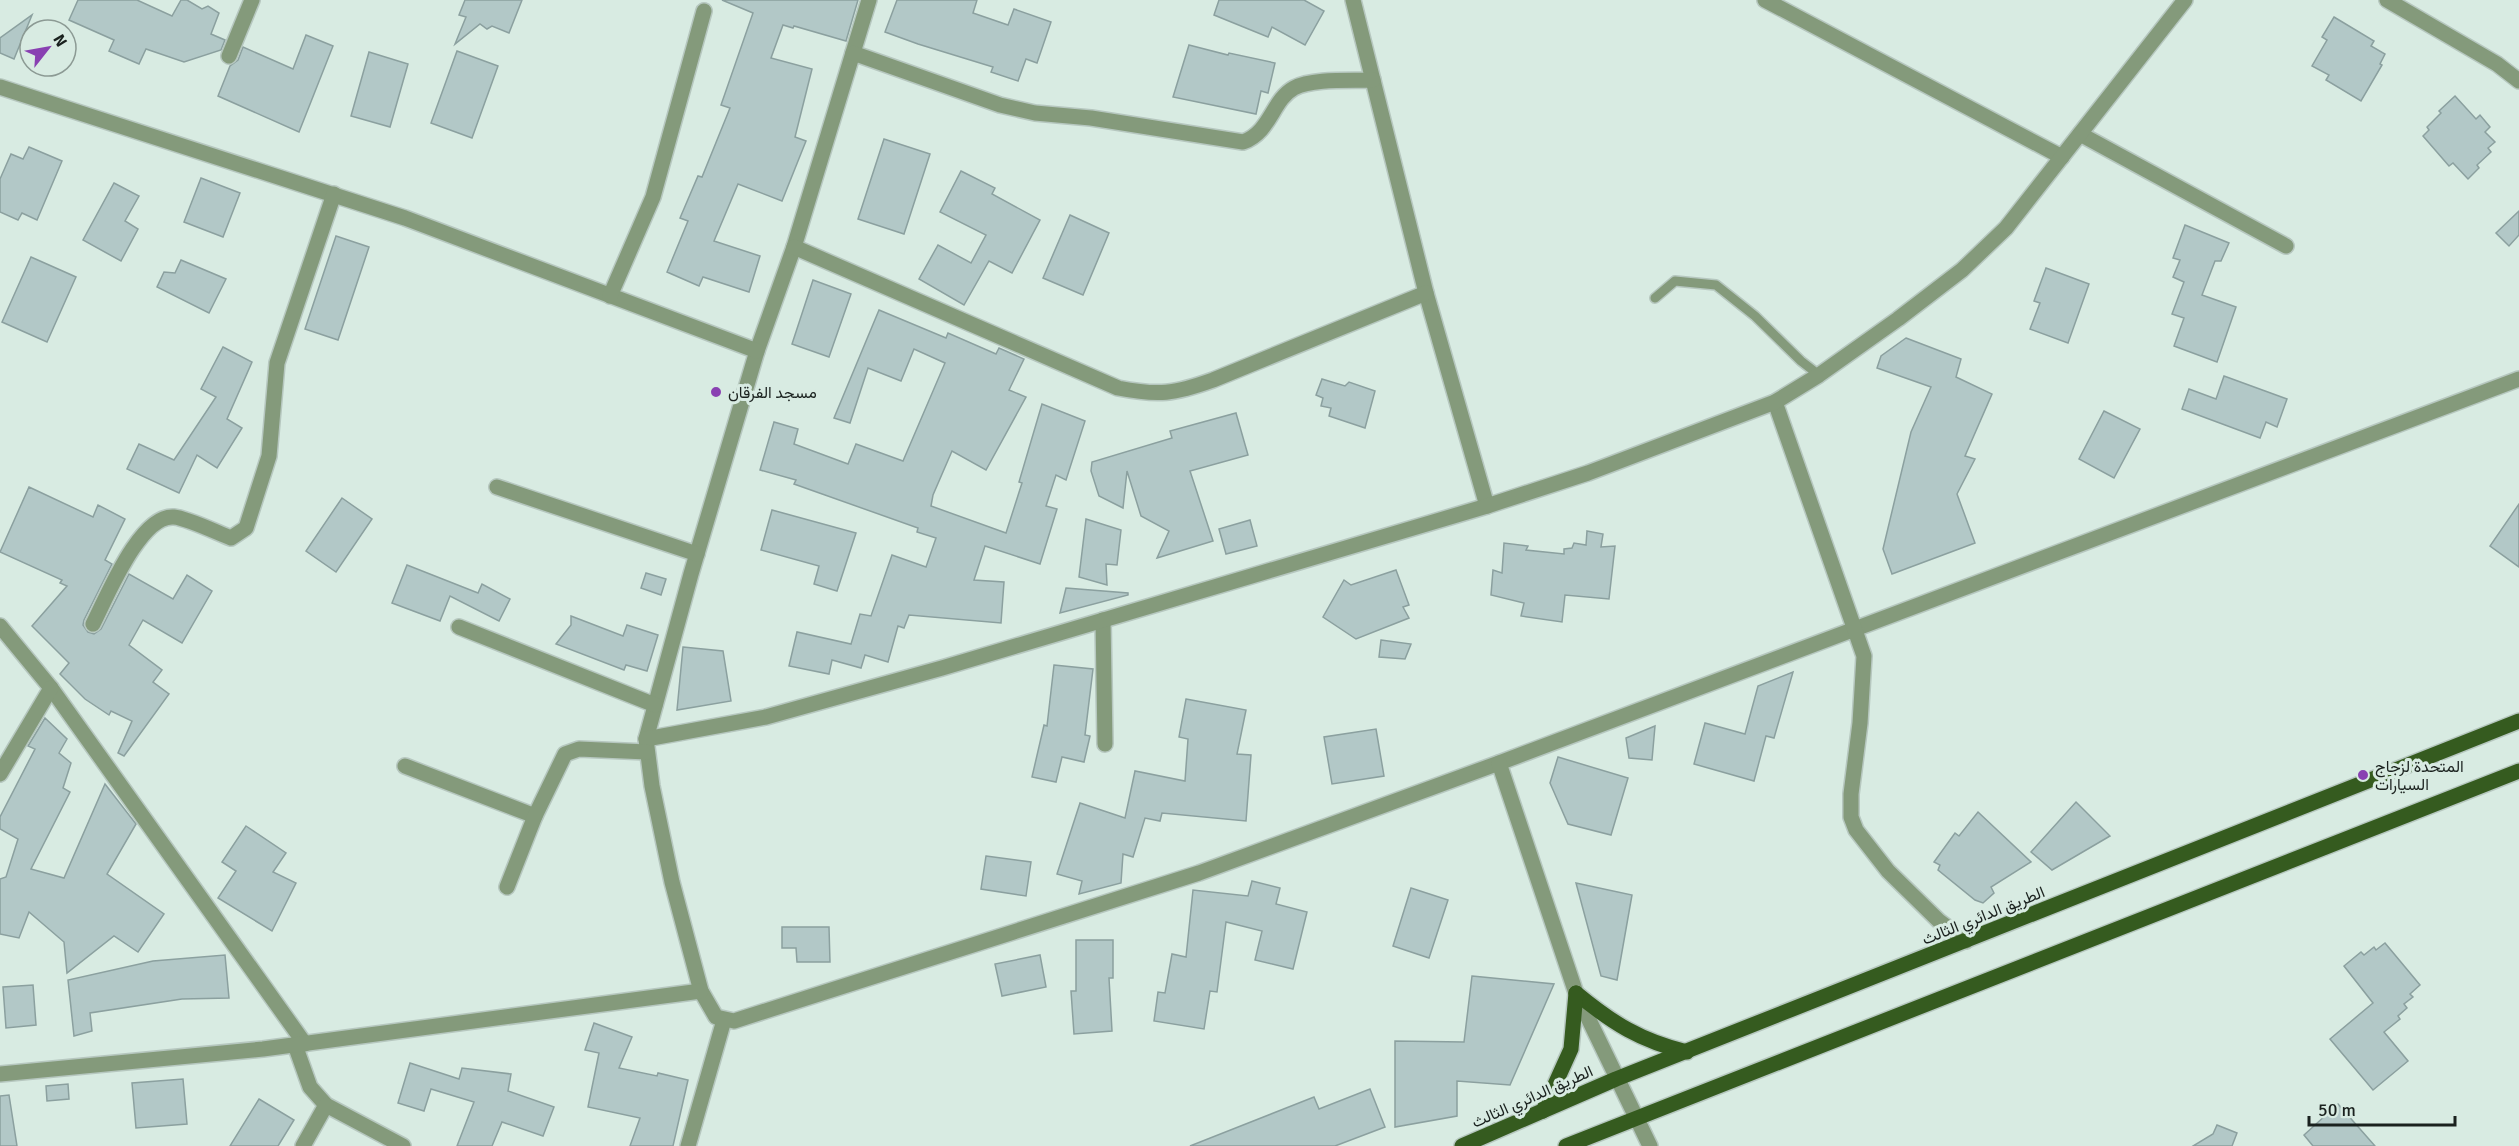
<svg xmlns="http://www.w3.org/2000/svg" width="2519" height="1146" font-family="Signika,Vazirmatn,sans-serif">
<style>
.building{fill:#b2c8c7;stroke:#8ba09f;stroke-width:1.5}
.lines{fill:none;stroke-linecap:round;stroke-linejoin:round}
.lane-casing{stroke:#b6c7bf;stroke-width:12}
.street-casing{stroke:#b6c7bf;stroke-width:18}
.primary-casing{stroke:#b6c7bf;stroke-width:18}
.lane{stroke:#849a7b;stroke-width:9}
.street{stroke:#849a7b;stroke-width:15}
.primary{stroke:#355b1f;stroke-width:15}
.poi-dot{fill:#8940b2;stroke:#d8ebe2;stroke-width:2}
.labels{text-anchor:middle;stroke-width:6;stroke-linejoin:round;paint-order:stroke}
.poi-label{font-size:16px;fill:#1a211e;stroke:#d8ebe2;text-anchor:start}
.street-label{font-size:16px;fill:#1a211e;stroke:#d8ebe2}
</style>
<rect width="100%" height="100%" fill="#d8ebe2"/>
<g class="building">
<path d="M78,0H137L172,16L181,0H187L202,9L208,6L219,13L211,34L225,40L221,50L184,62L146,49L139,64L109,51L114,40L69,20Z"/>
<path d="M465,0H522L509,33L492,26L487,29L480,24L455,44L466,17L459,15Z"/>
<path d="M722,0H858L846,41L794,26L793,28L783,25L771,58L812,69L795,137L806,141L782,201L738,184L714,241L760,256L749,292L703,277L699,286L667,272L688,221L680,218L698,176L702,177L730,108L721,105L753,13Z"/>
<path d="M897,0H977L973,13L1008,25L1014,9L1051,22L1037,63L1026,59L1018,81L991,72L993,67L918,44L885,32Z"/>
<path d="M1219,0H1304L1324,11L1305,45L1272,27L1268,37L1214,15Z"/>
<path d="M32,15L14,59L0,53V38Z"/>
<path d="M2334,17L2374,41L2371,46L2385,54L2380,64L2382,65L2361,101L2326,80L2329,75L2312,66L2327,40L2322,37Z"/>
<path d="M306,35L333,46L299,132L218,96L230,66L238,60L243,47L293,69Z"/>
<path d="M1189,45L1228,55L1229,53L1275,63L1268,93L1261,91L1256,114L1173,97Z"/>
<path d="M457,51L498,66L472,138L431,123Z"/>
<path d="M369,52L408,64L390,127L351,116Z"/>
<path d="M2455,96L2476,119L2480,115L2490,127L2485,132L2495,142L2488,148L2491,152L2477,165L2479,168L2468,179L2453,163L2449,166L2423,136L2429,130L2427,127L2441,113L2439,111Z"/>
<path d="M884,139L930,154L904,234L858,219Z"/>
<path d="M29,147L62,161L37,220L22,213L18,220L0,212V179L11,154L23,159Z"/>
<path d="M961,171L995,188L992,194L1040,220L1012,273L989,261L964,305L919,279L938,245L971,263L986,235L940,212Z"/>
<path d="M201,178L240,193L223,237L184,222Z"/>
<path d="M114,183L139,196L125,221L138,229L121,261L83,240Z"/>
<path d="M2519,211V235L2509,246L2496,233Z"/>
<path d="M1070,215L1109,233L1083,295L1043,278Z"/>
<path d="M2185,225L2229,243L2221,261H2215L2202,295L2236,307L2217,362L2174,346L2184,318L2172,314L2184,282L2173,277L2180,260L2173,258Z"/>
<path d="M336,236L369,247L338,340L305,329Z"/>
<path d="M31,257L76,277L47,342L2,322Z"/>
<path d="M181,260L226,279L209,313L157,287L164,272L175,273Z"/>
<path d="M2046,268L2089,284L2068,343L2030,329L2040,303L2034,301Z"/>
<path d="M813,280L851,294L829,357L792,344Z"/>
<path d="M879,310L946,338L948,333L996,354L999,348L1024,359L1009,390L1026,397L986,470L952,451L933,495L931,506L1006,533L1022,483L1019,482L1042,404L1085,421L1066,480L1056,475L1046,506L1057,509L1040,564L985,546L974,580L1004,582L1001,623L909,615L904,628L898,626L888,662L865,655L861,668L832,660L829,674L789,666L797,632L851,644L860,614L871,616L892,555L926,567L936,538L917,532L918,528L794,484L796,480L760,470L774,422L798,429L794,444L848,464L856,444L903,461L945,363L914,349L901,381L868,368L850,423L834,418Z"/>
<path d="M1906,338L1961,359L1956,377L1992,394L1965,456L1975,459L1957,494L1975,543L1892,574L1883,549L1911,432L1931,387L1877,368L1881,356Z"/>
<path d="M223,347L252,362L227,419L242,428L217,468L197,455L179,493L127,469L139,444L174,460L216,397L201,389Z"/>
<path d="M2224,376L2287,399L2277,427L2266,422L2260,438L2182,409L2189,389L2216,399Z"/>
<path d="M1322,379L1345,386L1349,382L1375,391L1365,428L1329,416L1331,408L1321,406L1323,398L1316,395Z"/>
<path d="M2104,411L2140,429L2114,478L2079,459Z"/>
<path d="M1236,413L1248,455L1190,471L1213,541L1157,558L1169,531L1141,516L1127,471L1123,508L1099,496L1091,471L1092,462L1172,438L1170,431Z"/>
<path d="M29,487L93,517L98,505L125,519L105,560L112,564L84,620L83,625L88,632L94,634L101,629L129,574L173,599L187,575L212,591L182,643L143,620L129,645L162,670L153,682L169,694L124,756L118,753L132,721L111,711L109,715L85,699L60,674L69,663L32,626L67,586L60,583L62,580L0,552Z"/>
<path d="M342,498L372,519L336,572L306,551Z"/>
<path d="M2519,504V567L2490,546Z"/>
<path d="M772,510L856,533L837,591L814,584L819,566L761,550Z"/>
<path d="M1086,519L1121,530L1117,565L1106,564L1107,585L1079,577Z"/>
<path d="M1250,520L1257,546L1226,554L1219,529Z"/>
<path d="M1587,531L1603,534L1601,547L1615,546L1609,599L1565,595L1562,622L1521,616L1524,603L1491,595L1493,570L1502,573L1504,543L1528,546L1526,550L1564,554V549L1572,548L1574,543L1586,545Z"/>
<path d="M407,565L478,593L482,584L510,599L499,621L450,596L440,621L392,603Z"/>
<path d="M1396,570L1409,605L1403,607L1409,618L1356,639L1323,617L1344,580L1351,585Z"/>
<path d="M646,573L666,579L661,595L641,588Z"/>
<path d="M1066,588L1128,593V595L1060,613Z"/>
<path d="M571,616L623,636L627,625L658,635L647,671L626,665L624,670L556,644L571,625Z"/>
<path d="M1381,640L1411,644L1405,659L1379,657Z"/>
<path d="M683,647L723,651L731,701L677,710Z"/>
<path d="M1054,665L1093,669L1085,735L1090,736L1084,762L1062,757L1056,782L1032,777L1044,725L1047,726Z"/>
<path d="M1793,672L1774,738L1766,736L1754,781L1694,764L1705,723L1745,734L1758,686Z"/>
<path d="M1186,699L1246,710L1237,754L1251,755L1246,821L1162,813L1160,821L1145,818L1133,857L1123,854L1121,883L1079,894L1082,881L1057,874L1080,803L1125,818L1135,771L1185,781L1188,739L1179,737Z"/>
<path d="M45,718L67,739L59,753L71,763L63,788L70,792L31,869L64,878L105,784L136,824L107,874L164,914L138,952L114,936L67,973L64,942L29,912L19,938L0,934V879L6,877L18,839L0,829V817L35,749L28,746Z"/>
<path d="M1655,726L1652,760L1629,758L1626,738Z"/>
<path d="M1376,729L1384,776L1332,784L1324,737Z"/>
<path d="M1558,757L1628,778L1611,835L1568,824L1550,783Z"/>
<path d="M2076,802L2110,836L2052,870L2031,852Z"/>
<path d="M1978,812L2031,862L1991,887L1994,893L1983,903L1975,900L1938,870L1940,865L1934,862L1955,833L1959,836Z"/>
<path d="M246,826L286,853L273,872L296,883L272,931L218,898L236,871L222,862Z"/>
<path d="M986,856L1031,862L1026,896L981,889Z"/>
<path d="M1252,881L1280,888L1276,904L1307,912L1293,969L1255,960L1262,931L1226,922L1217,992L1210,991L1204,1029L1154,1021L1158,992L1165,993L1172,954L1186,957L1193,890L1248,896Z"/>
<path d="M1576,883L1632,895L1617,980L1601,976Z"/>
<path d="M1411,888L1448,900L1429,958L1393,946Z"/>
<path d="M782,927H829L830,962H797L796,948H782Z"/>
<path d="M1076,940H1113V978H1109L1112,1031L1074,1034L1071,991H1076Z"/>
<path d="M2385,943L2420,985L2410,994L2413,997L2404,1004L2407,1008L2398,1016L2400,1019L2384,1032L2408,1061L2373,1090L2330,1039L2373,1003L2344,966L2361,952L2364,955L2374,947L2376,950Z"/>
<path d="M225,955L229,998L182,999L90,1013L92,1031L74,1036L68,980L153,961Z"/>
<path d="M1040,955L1046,987L1002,996L995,964Z"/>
<path d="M1472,976L1554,984L1510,1085L1457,1081V1116L1395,1127V1041L1464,1042Z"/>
<path d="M33,985L36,1025L6,1028L3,987Z"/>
<path d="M594,1023L632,1037L619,1068L657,1076L658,1073L688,1080L673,1146H630L640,1118L588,1107L599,1053L585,1050Z"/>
<path d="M410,1063L459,1079L462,1068L511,1074L508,1091L554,1107L543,1136L502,1122L492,1146H457L474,1102L431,1089L424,1111L398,1103Z"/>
<path d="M183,1079L187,1124L136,1128L132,1083Z"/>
<path d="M68,1084L69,1099L47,1101L46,1086Z"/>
<path d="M1370,1089L1385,1127L1335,1146H1190L1314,1097L1319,1109Z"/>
<path d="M9,1095L17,1146H0V1096Z"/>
<path d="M259,1099L294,1120L278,1146H230Z"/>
<path d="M2338,1104L2375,1146H2313L2304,1135Z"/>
<path d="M2217,1125L2237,1133L2232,1146H2193L2213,1134Z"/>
</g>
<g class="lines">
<defs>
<path id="lane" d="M1655,298L1675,281L1716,285L1755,316L1801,361L1819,375"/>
<g id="street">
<path d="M869,0L794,247L757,351L691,574L646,739L652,786L672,882L701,991L716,1017L734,1021L1199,873L1499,763L2519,379"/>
<path d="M1353,0L1426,293L1487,506"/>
<path d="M1765,0L2062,157"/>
<path d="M2387,0L2497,64L2519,81"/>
<path d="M853,53L1000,105L1035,113L1091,118L1243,142C1271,132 1272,100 1294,88C1313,78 1352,81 1373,80"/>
<path d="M229,56L252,0"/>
<path d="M0,87L405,218L757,351"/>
<path d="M2080,134L2286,246"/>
<path d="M794,247L1118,388C1159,396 1174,394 1213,380L1426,293"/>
<path d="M610,296L653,197L704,11"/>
<path d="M1775,402L1864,656L1860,723L1851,794V817L1856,830L1888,871L1939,921L1966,941"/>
<path d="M497,487L697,554"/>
<path d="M1103,620L1105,744"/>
<path d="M93,624C107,597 140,514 174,517C187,518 218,533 231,538L246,528L269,456L277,363L334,194"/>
<path d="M0,626L51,688L305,1044"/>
<path d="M459,627L655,705"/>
<path d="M646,739L766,717L942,668L1487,506L1588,473L1775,402L1819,375L1898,319L1962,270L2006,228L2185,0"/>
<path d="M1499,763L1576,993L1650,1146"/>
<path d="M405,766L535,816"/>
<path d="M0,774L51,688"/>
<path d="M507,887L535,816L565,754L579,749L647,752"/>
<path d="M295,1045L310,1087L326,1105L403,1146"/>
<path d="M0,1074L263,1049L701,991"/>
<path d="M303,1146L326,1105"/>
<path d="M688,1146L724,1020"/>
</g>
<g id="primary">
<path d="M1576,993C1612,1023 1641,1041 1687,1052"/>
<path d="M1543,1111L1571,1049L1576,993"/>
<path d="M1462,1146L1616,1079L2519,721"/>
<path d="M1566,1146L2519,771"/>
</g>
</defs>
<use href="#lane" class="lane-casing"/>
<use href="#street" class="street-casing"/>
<use href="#primary" class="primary-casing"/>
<use href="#lane" class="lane"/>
<use href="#street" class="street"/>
<use href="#primary" class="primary"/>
</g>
<g class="poi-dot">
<circle cx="716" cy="392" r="6"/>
<circle cx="2363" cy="775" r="6"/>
</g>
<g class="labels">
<g class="poi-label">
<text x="728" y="398">مسجد الفرقان</text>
<text x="2375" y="772">المتحدة لزجاج<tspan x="2375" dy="18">السيارات</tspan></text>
</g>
<g class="street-label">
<text transform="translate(1983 915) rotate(-22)" y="6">الطريق الدائري الثالث</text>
<text transform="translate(1532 1096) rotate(-24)" y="6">الطريق الدائري الثالث</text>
</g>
</g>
<g transform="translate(48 48) rotate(59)"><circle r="28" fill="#d8ebe2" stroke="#8c9a94" stroke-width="1.5"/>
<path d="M0-4.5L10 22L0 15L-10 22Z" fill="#8940b2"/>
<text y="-9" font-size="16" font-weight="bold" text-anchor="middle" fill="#1a211e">N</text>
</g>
<path d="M2309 1116v9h146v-9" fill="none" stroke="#1a211e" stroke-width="3"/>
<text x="2318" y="1116" font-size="18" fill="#1a211e" stroke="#d8ebe2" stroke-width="4.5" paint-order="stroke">50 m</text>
</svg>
